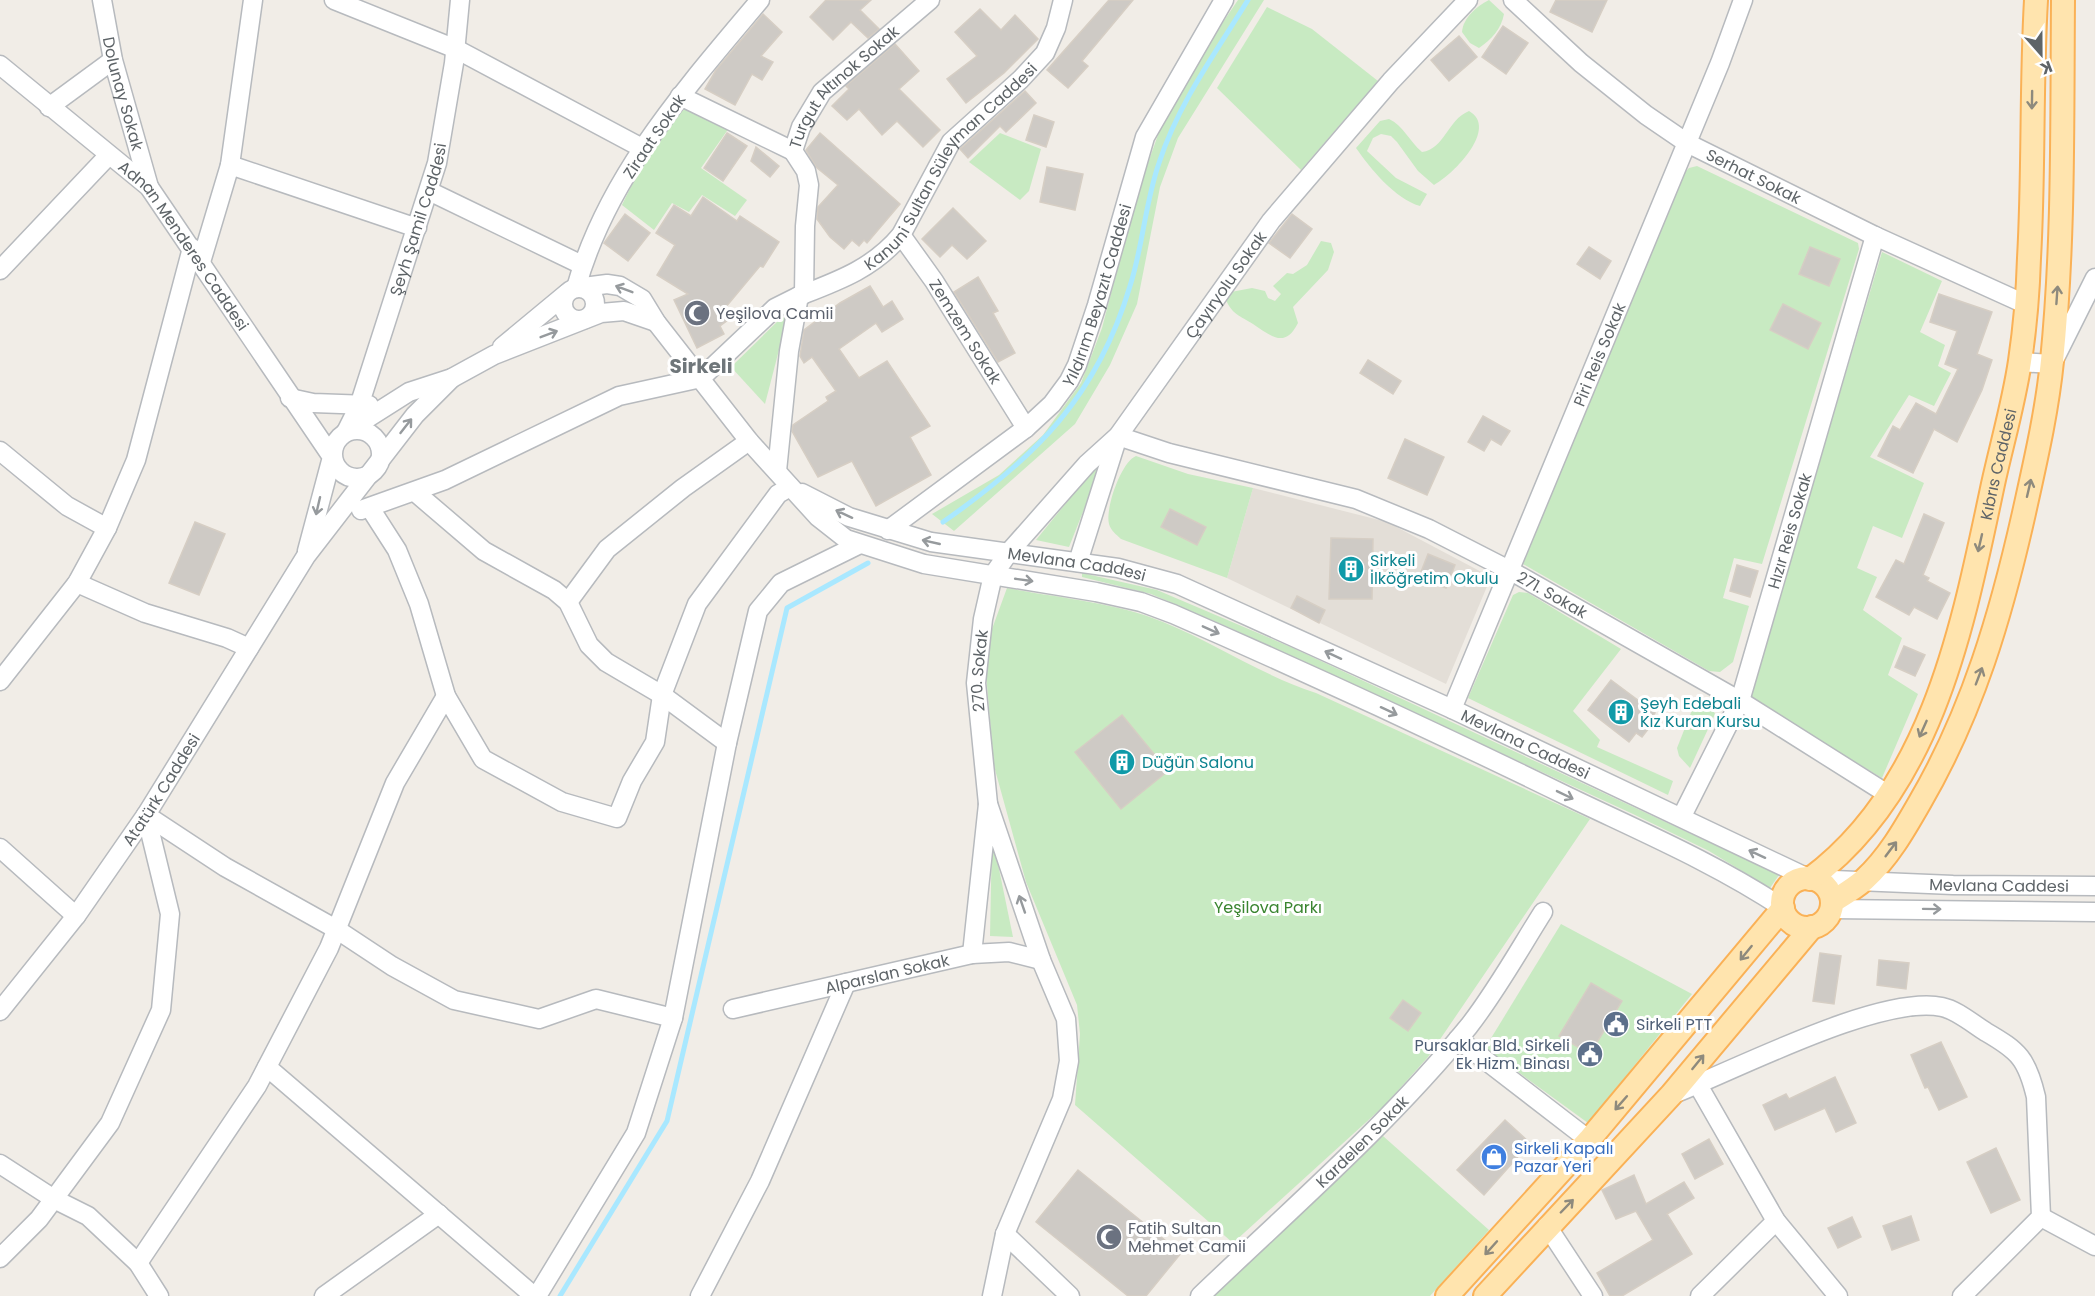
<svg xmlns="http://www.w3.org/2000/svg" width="2095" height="1296" font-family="Poppins,sans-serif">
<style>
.education{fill:#e3ded7}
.green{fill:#c8eac2}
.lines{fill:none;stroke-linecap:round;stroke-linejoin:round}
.stream{stroke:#a9e8ff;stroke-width:5}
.building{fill:#cecac5;stroke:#d6cec4;stroke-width:1.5}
.minor-casing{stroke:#b7babe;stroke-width:21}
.major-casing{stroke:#fab156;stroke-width:26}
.minor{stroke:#fff;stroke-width:18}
.major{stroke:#ffe4ae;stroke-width:22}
.oneway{stroke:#8e8a7d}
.oneway2{stroke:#969a9d}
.labels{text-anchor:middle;stroke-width:6;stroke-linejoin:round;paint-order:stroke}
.street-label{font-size:16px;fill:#5e6468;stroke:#fff}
.worship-label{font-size:16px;fill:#5b616d;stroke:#fff;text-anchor:start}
.culture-label{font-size:16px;fill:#0d838f;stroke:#fff;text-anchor:start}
.park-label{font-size:16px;fill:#3a8530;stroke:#fff}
.service-label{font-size:16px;fill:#4e5e75;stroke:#fff;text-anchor:start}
.shop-label{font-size:16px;fill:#366cbe;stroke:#fff;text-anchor:start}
.quarter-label{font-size:20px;font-weight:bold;fill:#6f767a;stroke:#fff}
</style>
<rect width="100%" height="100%" fill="#f1ede7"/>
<path class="education" d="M1253,488L1387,522L1491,577L1446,684L1227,578Z"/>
<g class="green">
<path d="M1238,0H1264L1178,138L1160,187L1137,304L1110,365L1075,424L954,531L932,514L999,475L1043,435L1081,383L1102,328L1137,194L1164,118L1198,59Z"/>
<path d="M1489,0L1504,14C1501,29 1492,39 1479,48L1470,43L1462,32C1463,18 1477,6 1489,0Z"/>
<path d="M1267,7L1312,29L1378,81L1301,170L1217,88Z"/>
<path d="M688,108L729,128L701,168L747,200L735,216L702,195L689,212L672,203L654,230L622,205C636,178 659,119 688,108Z"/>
<path d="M1469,111C1499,128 1454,174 1434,185L1418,171L1397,142L1391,136L1381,134L1373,138L1367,151L1396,178L1427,194L1420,206C1395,199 1370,168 1356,148L1380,121L1389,119C1403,125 1409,141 1422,152C1445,149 1447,120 1469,111Z"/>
<path d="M1000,133L1041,149L1029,191L1020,200L969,162Z"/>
<path d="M1697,166L1858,243L1859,249L1762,564L1734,558L1723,598L1749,606L1733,662L1720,672L1709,671L1523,564L1681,176L1689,168Z"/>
<path d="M1321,241L1331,243L1334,252L1328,270L1293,307L1298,323C1285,349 1271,336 1253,324C1240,316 1232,314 1226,300L1231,292L1252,288L1265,291L1268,298L1275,301L1281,294L1273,286L1287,273L1293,274L1307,265Z"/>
<path d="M1882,252L1942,281L1920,332L1945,345L1938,366L1951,373L1934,406L1909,395L1870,457L1924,483L1902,538L1873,526L1857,568L1877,577L1863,610L1902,638L1888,675L1918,694L1882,778L1749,698Z"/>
<path d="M782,317L787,319L765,404L731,367Z"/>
<path d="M1106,454L1069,547L1036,540Z"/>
<path d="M1136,456L1188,474L1253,488L1227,578L1121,539C1116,534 1111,531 1109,524C1105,509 1121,462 1136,456Z"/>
<path d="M1082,573L1157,590L1293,648L1779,875L1770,888L1709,851L1633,814L1230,628L1151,594L1082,577Z"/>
<path d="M1007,588C1058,598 1115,602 1163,622C1215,643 1263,676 1316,693L1590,819L1428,1057L1385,1105L1233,1243L1075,1105L1080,1034L1077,1005L1026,882L994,766L986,674L992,629Z"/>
<path d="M1519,592L1528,593L1621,649L1573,711L1600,740L1597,747L1673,781L1668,795L1468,698L1513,595Z"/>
<path d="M1698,695L1709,702L1715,714L1690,768L1679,756L1677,748Z"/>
<path d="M992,835L1013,937L990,936Z"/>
<path d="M1561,924L1692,994L1588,1123L1485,1048Z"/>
<path d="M1383,1136L1489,1230L1430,1296H1210Z"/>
</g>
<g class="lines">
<g class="stream">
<path d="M943,522C1035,458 1097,397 1130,286C1143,246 1145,203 1159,163C1178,104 1216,52 1248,0"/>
<path d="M560,1296L667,1121L787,608L868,563"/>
</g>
</g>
<g class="building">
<path d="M826,0H871L860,10L879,29L868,38L851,22L833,40L810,17Z"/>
<path d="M1109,0H1133L1082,61L1088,66L1068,88L1047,70Z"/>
<path d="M1556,0H1607L1592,32L1550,12Z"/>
<path d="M980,9L1001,30L1015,15L1038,39L1004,73L966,103L947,79L977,56L955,32Z"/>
<path d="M763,14L782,32L761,56L773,62L762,80L752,74L735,105L705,89L716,70Z"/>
<path d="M1503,26L1528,43L1506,74L1482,57Z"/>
<path d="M1459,36L1477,57L1449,81L1431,60Z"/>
<path d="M895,44L919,71L899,89L940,130L923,147L897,121L882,135L859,109L847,120L832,106L849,89L846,86Z"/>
<path d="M1025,91L1036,103L1006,132L1000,126L968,158L960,149Z"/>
<path d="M1034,115L1054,122L1046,147L1026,140Z"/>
<path d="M727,133L747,146L723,181L704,168Z"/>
<path d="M820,133L900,204L867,243L864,240L859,246L852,240L844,249L830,237L817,219L818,207L838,185L816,167L806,150Z"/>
<path d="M756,147L779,166L770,177L751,161Z"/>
<path d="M1047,167L1083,174L1075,210L1040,202Z"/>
<path d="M703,197L737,221L740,216L779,242L763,267L760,266L725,308L732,317L720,326L724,334L697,348L674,300L688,294L657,275L675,245L656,233L674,205L691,216Z"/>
<path d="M953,208L986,241L967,259L952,245L940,257L922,239Z"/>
<path d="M625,214L650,233L628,261L604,243Z"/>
<path d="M1292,214L1312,229L1290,258L1269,243Z"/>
<path d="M1589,247L1611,261L1600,279L1577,264Z"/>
<path d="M1810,247L1840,259L1829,286L1799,274Z"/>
<path d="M978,277L998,311L993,313L1015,353L998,362L954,292Z"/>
<path d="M870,286L883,307L892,301L903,319L882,332L876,323L839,349L859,378L887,361L930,426L910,437L931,475L876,506L852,461L818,477L792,431L793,425L828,401L826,397L836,391L812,357L804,363L800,356L804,330L840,303Z"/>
<path d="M1939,294L1992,312L1977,354L1992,360L1982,390L1957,442L1934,429L1913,473L1878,456L1893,426L1900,430L1916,403L1936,414L1958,369L1945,364L1957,331L1930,322Z"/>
<path d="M1783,304L1821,323L1808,349L1770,330Z"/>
<path d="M1368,360L1401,381L1393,394L1360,373Z"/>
<path d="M1483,416L1510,431L1501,445L1491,439L1484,451L1468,442Z"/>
<path d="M1405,439L1444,457L1427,495L1388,478Z"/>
<path d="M1170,509L1206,527L1197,545L1161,527Z"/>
<path d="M1924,514L1944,523L1923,575L1929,578L1927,581L1950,593L1937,619L1914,607L1909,615L1876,597L1896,560L1904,564Z"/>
<path d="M195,522L225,534L199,595L169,583Z"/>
<path d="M1331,538L1373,539L1372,599H1329Z"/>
<path d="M1428,554L1455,565L1446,588L1419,577Z"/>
<path d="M1737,565L1758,571L1750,597L1730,591Z"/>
<path d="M1297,596L1325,610L1319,623L1291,608Z"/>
<path d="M1904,646L1925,655L1915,676L1895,667Z"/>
<path d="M1611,680L1655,713L1649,721L1652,724L1642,737L1636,733L1629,742L1588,710Z"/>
<path d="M1122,715L1168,771L1121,809L1075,752Z"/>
<path d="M1820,953L1841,956L1834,1004L1813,1001Z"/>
<path d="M1879,960L1909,963L1906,989L1877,985Z"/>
<path d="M1591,983L1622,1001L1590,1054L1559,1036Z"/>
<path d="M1403,1000L1421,1013L1408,1031L1390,1018Z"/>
<path d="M1941,1042L1967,1097L1939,1110L1928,1087L1925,1088L1911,1055Z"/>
<path d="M1835,1077L1856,1123L1836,1132L1825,1108L1775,1130L1763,1105L1786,1094L1789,1099Z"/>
<path d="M1505,1120L1530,1143L1484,1195L1457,1170Z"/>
<path d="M1709,1139L1723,1164L1695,1179L1682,1154Z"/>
<path d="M1996,1148L2020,1200L1991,1213L1967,1162Z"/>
<path d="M1078,1170L1181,1253L1146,1296H1128L1036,1222Z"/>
<path d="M1634,1175L1646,1204L1684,1182L1694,1198L1667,1214L1692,1254L1622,1296H1610L1597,1273L1653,1240L1636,1211L1616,1219L1602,1190Z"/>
<path d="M1911,1216L1919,1240L1892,1250L1883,1226Z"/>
<path d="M1852,1217L1861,1237L1838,1248L1828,1228Z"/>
</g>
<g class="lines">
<defs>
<g id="minor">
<path id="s1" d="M102,0L113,60L149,187"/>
<path d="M334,0L456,49L642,148"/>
<path d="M760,0C687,87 607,176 576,288L607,284L620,286L642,299L656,322L749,441L818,517L846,539L924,564L1096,592L1141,602L1173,614C1306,672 1438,733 1569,797C1642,832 1715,863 1783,908"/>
<path id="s2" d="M1513,0L1581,63L1646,115L1687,143L1875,236L2025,304"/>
<path id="s3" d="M0,65L149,187L332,457L307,551"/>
<path d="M680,96L793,151"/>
<path d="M49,107L113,60"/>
<path d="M230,165L417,228"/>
<path d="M429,191L582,265"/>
<path id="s4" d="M901,235L934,281L1026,428"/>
<path d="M201,262L230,165L253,0"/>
<path d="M0,270L108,156"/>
<circle cx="579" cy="304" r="16"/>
<path id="s5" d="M804,294L805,226L809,185L806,171L793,151L801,127L822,92L930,0"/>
<path id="s6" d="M799,296C838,281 874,268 901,235L951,142L1021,79L1045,53L1056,28L1063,0"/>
<path d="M502,347L566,294"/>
<path d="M2020,362L2052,364L2095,278"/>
<path d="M290,398L313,403L369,405"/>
<circle cx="357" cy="454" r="24"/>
<path id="s7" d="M346,432L359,406L437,163L454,63L460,0"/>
<path d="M346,432L409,392L452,378L494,355L601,313L624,311L656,322"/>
<path d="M0,451L67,506L107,528"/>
<path d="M415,492L484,551L554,590L568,602L589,645L606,662L662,695L727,743"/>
<path id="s8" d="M802,493L849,517L931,542L1118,568L1177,584L1452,709L1810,879L1953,885L2095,886"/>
<path d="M370,508L397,550L419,604L446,696L483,759L562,802L617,818L632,781L655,742L662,695L697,604L778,494L790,487"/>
<path d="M361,510L445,480L619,396L701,378L775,308L799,296L789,351L777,471"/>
<path id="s9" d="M888,530L1026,428L1052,404L1069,381L1077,365L1097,305L1145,137L1224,0"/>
<path id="s10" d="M1078,562L1118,436L1169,453L1356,499L1429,529L1511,571L1740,701L1889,795"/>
<path d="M77,583L145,613L227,638L249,648"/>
<path d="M568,602L607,549L683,488L749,441"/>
<path d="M0,681L77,583L107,528L136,460L192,248"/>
<path id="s11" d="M1452,709L1720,63L1743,0"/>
<path id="s12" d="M988,804L976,683L983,619L993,575L1010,551L1087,464L1118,436L1271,221L1391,81L1468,0"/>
<path d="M146,815L225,867L336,929L392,966L454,1000L539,1019L596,999L673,1018"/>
<path id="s13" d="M1682,816L1740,701L1875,236"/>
<path d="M0,848L76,916"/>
<path d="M1831,909L2095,912"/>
<path d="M972,954L988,804L1041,960L1066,1019L1069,1061L1062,1099L1005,1234L992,1296"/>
<path id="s14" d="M733,1009L972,954L1009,952L1041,960"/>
<path id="s15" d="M0,1011L76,916L146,815L306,556L415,415L452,378"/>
<path d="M1458,1039L1589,1140"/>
<path d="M267,1067L534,1296"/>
<path d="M1698,1085L1776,1221L1838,1296"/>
<path d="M1671,1095C1734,1071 1880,994 1942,1007C1957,1010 1973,1024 1986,1032C2019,1051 2027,1059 2036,1097L2041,1217L1962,1296"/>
<path d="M0,1164L54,1199L88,1216L138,1263L159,1296"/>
<path d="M2041,1217L2095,1246"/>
<path d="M1547,1226L1593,1296"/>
<path d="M1005,1234L1070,1296"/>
<path d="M0,1258L39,1219L110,1123L161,1010L170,914L146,815"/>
<path d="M138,1263L257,1086L329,948L395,783L446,696"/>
<path d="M324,1296L439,1214"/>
<path d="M537,1296L636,1133L673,1018L727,743L758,611L781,583L858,545"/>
<path d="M700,1296L760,1181L846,983"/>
<path id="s16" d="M1200,1296C1291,1209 1389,1124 1469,1026C1497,990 1519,950 1543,912"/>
<path d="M1700,1296L1776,1221"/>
</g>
<g id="major">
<circle cx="1807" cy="903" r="25"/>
<path id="s17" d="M1810,879C1933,788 1963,625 1993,484C2002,443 2014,402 2020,361C2025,327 2028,292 2029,258C2034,172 2031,86 2036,0"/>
<path d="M1832,902C1843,895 1855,888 1864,880C1888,858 1904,830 1920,802C1973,711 2001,615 2024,513C2035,463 2047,412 2052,361C2064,242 2062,120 2063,0"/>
<path d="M1447,1296L1589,1140L1783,908"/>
<path d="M1485,1296L1671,1095L1812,927"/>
</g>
</defs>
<use href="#minor" class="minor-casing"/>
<use href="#major" class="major-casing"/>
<use href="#minor" class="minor"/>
<use href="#major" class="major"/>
</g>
<defs><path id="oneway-shaft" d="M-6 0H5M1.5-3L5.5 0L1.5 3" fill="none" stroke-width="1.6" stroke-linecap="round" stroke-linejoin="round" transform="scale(1.5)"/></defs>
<g class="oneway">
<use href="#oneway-shaft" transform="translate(2032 100) rotate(91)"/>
<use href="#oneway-shaft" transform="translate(2057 295) rotate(-86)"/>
<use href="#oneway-shaft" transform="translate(2029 488) rotate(-77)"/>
<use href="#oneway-shaft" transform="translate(1980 543) rotate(103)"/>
<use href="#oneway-shaft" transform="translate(1979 676) rotate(-69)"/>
<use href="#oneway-shaft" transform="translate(1923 729) rotate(114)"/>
<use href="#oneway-shaft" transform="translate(1891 849) rotate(-53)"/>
<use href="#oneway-shaft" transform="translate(1746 953) rotate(129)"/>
<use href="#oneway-shaft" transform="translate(1698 1062) rotate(-51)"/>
<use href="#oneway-shaft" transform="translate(1621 1103) rotate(131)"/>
<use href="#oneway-shaft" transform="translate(1567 1206) rotate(-46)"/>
<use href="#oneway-shaft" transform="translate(1491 1248) rotate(132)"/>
</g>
<g class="oneway2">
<use href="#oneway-shaft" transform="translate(624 289) rotate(-159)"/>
<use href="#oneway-shaft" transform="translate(549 334) rotate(-21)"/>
<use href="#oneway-shaft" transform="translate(406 426) rotate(-52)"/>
<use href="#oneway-shaft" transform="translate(318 506) rotate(103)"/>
<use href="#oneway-shaft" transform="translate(844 514) rotate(-155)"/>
<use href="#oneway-shaft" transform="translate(931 542) rotate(-167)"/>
<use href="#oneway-shaft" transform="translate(1024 580) rotate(8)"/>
<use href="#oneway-shaft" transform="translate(1211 630) rotate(24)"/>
<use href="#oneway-shaft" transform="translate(1333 655) rotate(-155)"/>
<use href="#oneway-shaft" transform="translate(1389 711) rotate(25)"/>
<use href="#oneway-shaft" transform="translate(1565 795) rotate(26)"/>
<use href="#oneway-shaft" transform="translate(1757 854) rotate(-155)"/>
<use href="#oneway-shaft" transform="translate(1022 904) rotate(-109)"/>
<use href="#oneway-shaft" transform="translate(1932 909) rotate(1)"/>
</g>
<defs>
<symbol id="mosque-disc" viewBox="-11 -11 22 22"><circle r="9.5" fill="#6b7280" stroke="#fff"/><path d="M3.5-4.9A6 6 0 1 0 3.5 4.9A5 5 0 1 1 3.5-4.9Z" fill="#fff"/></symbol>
<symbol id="building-disc" viewBox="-11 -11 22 22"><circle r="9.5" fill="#0f9aa8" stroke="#fff"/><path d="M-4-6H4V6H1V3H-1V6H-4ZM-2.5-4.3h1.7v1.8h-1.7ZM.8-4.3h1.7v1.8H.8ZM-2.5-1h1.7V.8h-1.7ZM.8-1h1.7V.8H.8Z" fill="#fff"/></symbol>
<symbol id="civic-disc" viewBox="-11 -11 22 22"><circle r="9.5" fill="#5c6f8a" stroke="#fff"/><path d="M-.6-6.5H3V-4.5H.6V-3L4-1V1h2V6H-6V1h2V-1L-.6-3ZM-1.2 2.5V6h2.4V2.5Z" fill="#fff"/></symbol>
<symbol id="shop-disc" viewBox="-11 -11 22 22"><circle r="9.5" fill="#3f7fe0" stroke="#fff"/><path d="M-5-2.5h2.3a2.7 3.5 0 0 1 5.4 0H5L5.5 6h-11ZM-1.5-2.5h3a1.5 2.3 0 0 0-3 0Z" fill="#fff"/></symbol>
</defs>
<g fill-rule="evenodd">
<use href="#mosque-disc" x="682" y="298" width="30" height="30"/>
<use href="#building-disc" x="1336" y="554" width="30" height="30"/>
<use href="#building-disc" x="1606" y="697" width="30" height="30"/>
<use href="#building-disc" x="1107" y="747" width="30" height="30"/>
<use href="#civic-disc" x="1601" y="1009" width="30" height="30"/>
<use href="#civic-disc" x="1575" y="1039" width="30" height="30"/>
<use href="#shop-disc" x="1479" y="1142" width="30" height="30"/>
<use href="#mosque-disc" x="1094" y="1222" width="30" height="30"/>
</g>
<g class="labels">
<g class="street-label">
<text dy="6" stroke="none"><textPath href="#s5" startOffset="231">Turgut Altınok Sokak</textPath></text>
<text dy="6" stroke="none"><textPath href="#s1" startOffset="96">Dolunay Sokak</textPath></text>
<text transform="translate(654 136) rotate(-56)" y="6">Ziraat Sokak</text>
<text dy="6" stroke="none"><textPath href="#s6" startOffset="206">Kanuni Sultan Süleyman Caddesi</textPath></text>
<text dy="6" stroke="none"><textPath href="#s2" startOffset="300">Serhat Sokak</textPath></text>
<text dy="6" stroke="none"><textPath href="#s7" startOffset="225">Şeyh Şamil Caddesi</textPath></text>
<text dy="6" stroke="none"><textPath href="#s3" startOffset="260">Adnan Menderes Caddesi</textPath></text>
<text dy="6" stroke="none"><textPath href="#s12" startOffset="604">Çayıryolu Sokak</textPath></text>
<text dy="6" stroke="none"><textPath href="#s9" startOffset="326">Yıldırım Beyazıt Caddesi</textPath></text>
<text dy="6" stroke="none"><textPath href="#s4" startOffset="116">Zemzem Sokak</textPath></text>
<text dy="6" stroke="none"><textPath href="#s11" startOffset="384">Piri Reis Sokak</textPath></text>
<text dy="6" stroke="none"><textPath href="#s17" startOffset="466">Kıbrıs Caddesi</textPath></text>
<text dy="6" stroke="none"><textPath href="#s13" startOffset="306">Hızır Reis Sokak</textPath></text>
<text dy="6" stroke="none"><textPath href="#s8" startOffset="286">Mevlana Caddesi</textPath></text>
<text dy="6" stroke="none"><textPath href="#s10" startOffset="597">271. Sokak</textPath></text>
<text dy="6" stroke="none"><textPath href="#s12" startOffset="134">270. Sokak</textPath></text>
<text dy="6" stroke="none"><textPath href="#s8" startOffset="772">Mevlana Caddesi</textPath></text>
<text dy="6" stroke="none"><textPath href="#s15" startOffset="274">Atatürk Caddesi</textPath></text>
<text dy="6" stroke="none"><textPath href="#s8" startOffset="1276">Mevlana Caddesi</textPath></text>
<text dy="6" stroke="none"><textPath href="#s14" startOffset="158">Alparslan Sokak</textPath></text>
<text dy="6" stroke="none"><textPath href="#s16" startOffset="224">Kardelen Sokak</textPath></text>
</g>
<g class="worship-label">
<text x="716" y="319">Yeşilova Camii</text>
<text x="1128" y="1234">Fatih Sultan<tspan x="1128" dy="18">Mehmet Camii</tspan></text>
</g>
<g class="culture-label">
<text x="1370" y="566">Sirkeli<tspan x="1370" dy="18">İlköğretim Okulu</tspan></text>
<text x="1640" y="709">Şeyh Edebali<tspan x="1640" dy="18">Kız Kuran Kursu</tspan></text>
<text x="1142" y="768">Düğün Salonu</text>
</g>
<g class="park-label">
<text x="1268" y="913">Yeşilova Parkı</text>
</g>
<g class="service-label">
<text x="1636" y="1030">Sirkeli PTT</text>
<text x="1570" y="1051" text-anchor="end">Pursaklar Bld. Sirkeli<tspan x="1570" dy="18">Ek Hizm. Binası</tspan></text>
</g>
<g class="shop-label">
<text x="1514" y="1154">Sirkeli Kapalı<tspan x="1514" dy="18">Pazar Yeri</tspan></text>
</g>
<g class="quarter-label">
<text x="701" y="373">Sirkeli</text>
</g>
</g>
<g transform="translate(2041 54) rotate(159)" stroke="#ffffff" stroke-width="4.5" paint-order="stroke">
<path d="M0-4.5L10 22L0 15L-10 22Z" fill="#5e6468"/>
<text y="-9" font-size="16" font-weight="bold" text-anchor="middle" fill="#5e6468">K</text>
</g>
</svg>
